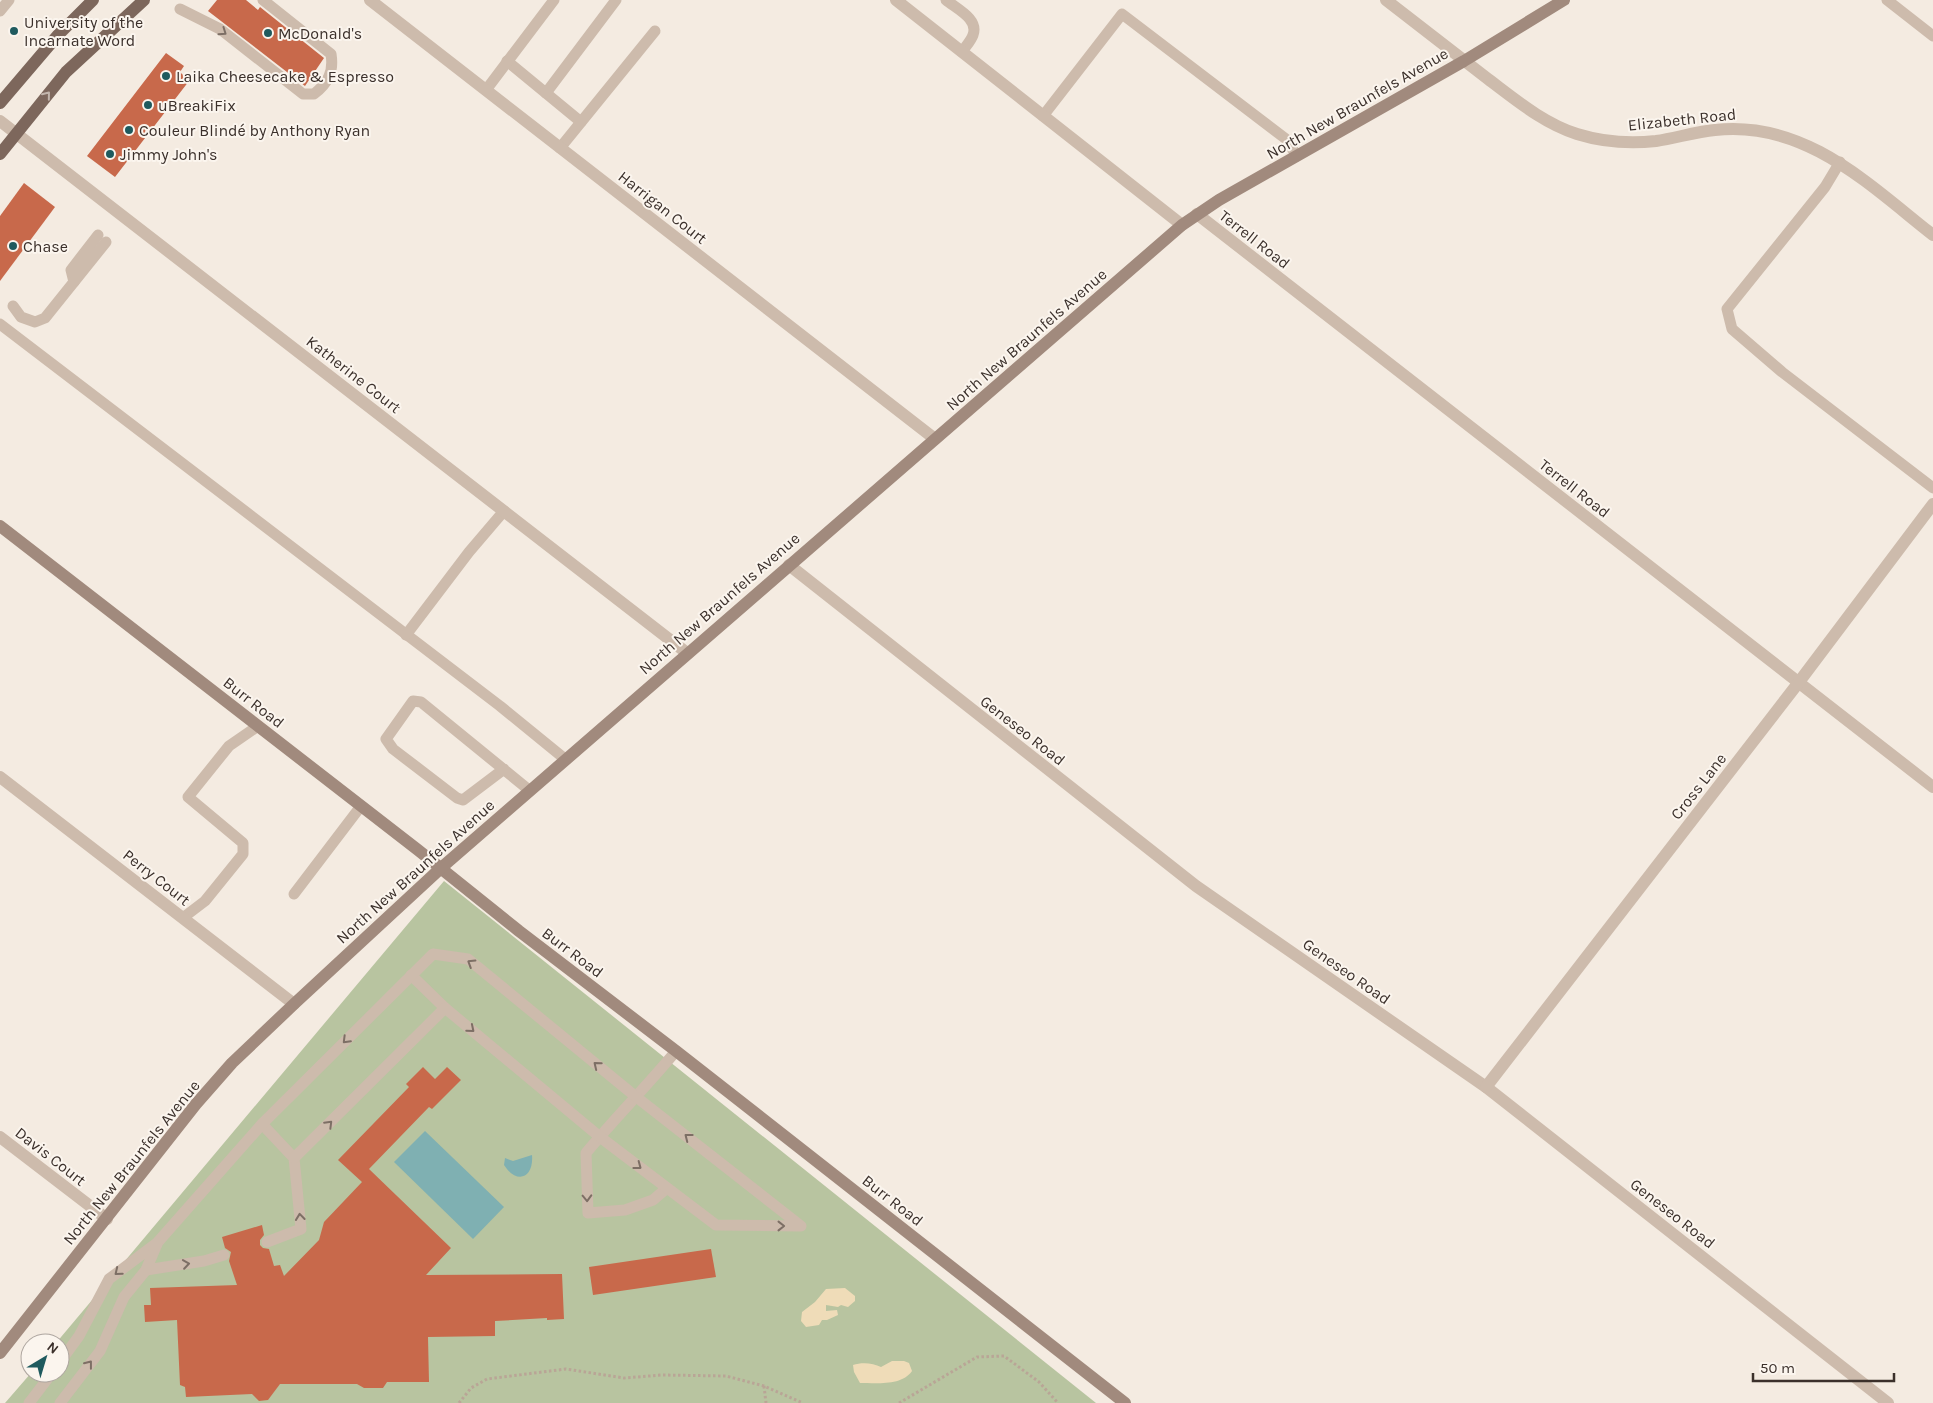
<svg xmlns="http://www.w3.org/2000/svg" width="1933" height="1403" font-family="Karla,sans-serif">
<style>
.green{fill:#b8c4a0}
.sand{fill:#efdcb8}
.water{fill:#7fb0b2}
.building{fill:#c8694b}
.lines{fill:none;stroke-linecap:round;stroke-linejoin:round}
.path{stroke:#b9a596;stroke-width:3;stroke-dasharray:2.5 2.5;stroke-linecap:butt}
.lane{stroke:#cdbbac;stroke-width:11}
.street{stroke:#cdbbac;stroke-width:12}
.secondary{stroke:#a18a7d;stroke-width:12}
.primary{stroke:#7d675c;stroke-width:12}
.oneway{stroke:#7d6f65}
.oneway2{stroke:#c2b5ac}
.poi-dot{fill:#1f5a5e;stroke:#fbf5ee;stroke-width:2}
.labels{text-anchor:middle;stroke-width:4;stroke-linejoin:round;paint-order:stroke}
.poi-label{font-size:16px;fill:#3b302b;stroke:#fbf5ee;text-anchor:start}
.street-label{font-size:16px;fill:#3b302b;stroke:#fbf5ee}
</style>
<rect width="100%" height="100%" fill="#f4ebe1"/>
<path class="green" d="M444,881L1096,1403H5L31,1373H60V1343H56Z"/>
<g class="sand">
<path d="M845,1288L855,1296V1301L848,1307L841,1305L838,1307L826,1305V1311L837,1310L838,1315L827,1320H822L819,1325L806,1327L801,1321L802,1312L815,1302L826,1289Z"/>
<path d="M892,1361H904L909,1363L912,1371C902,1386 876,1383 860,1383L854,1372L853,1365C862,1362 873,1363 881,1367Z"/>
</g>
<g class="water">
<path d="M425,1131L504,1207L473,1239L394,1162Z"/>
<path d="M532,1155C534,1178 517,1185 504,1165L505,1158L513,1161Z"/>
</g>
<g class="building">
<path d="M217,0H246L258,10L260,7L324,58L305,86L208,11Z"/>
<path d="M166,53L184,66L180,72L189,81L115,177L87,156Z"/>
<path d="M24,183L55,207L0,281V216Z"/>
<path d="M423,1067L435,1079L447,1067L461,1080L432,1109L429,1107L369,1169L451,1248L426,1275L562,1274L564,1319L547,1320V1318L495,1321V1336L428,1337L429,1382H387L383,1388H364L357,1384H280L268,1400L259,1401L252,1394L186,1397L185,1387L180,1385L177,1320L145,1322L144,1305H151L150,1288L237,1285L229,1261L231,1252L225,1248L222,1237L262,1225L264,1235L260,1240V1245L263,1248L269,1249L274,1266L280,1265L284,1276L319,1240L324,1222L362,1182L338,1160L409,1087L406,1084Z"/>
<path d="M711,1249L716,1277L593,1295L589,1267Z"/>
</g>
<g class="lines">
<g class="path">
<path d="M764,1386L766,1403"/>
<path d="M459,1403L471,1388L487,1379L566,1369L624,1378L662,1375L726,1376L764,1386L803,1403"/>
<path d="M899,1403L977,1357L1004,1356L1039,1382L1058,1403"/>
</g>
<g class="lane">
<path d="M946,0C957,9 979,19 973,35C971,41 965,47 962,52"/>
<path d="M1887,0L1933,36"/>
<path d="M180,9L220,29L303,94H314C328,83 334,72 331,54L263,0"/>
<path d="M0,11L9,0"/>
<path d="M507,61L581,122"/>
<path d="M486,90L554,0"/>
<path d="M546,93L616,0"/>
<path d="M1043,116L1122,14L1286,139L1297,156"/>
<path d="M560,148L655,31"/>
<path d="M1840,162L1825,187L1727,309L1732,329L1782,372L1933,488"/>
<path d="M74,282L71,270L98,235"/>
<path d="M13,306L21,317L35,322L45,318L106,242"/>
<path d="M0,324L500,706L565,759"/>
<path d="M406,635L469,552L504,511"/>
<path d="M504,769L463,800L457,798L393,749L386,739L413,701L421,702L529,790"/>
<path d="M294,894L361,806"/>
<path d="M184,917L205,901L243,854V843L188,797L229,746L258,726"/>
<path d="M411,975L445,1008"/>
<path d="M262,1124L294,1158L301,1229L267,1242"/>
<path d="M667,1188L653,1200L625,1210L588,1213L586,1153C615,1118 647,1086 676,1051"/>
<path d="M146,1270L204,1261L224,1255"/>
<path d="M60,1362L79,1336L109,1279L157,1243L262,1124L433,954L468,959L635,1096L801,1226L716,1225L600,1137L445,1008L294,1158"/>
<path d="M29,1403L52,1373"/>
<path d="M60,1403L100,1351L124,1297L146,1270L157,1244"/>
</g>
<g class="street">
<path d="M370,0L935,439"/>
<path d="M896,0L1182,225"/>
<path d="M1386,0C1420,26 1454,53 1488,79C1516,100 1543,123 1577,134C1603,142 1630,144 1656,141C1676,138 1695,132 1715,130C1805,120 1868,184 1933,235"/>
<path d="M0,121L687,653"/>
<path d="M1197,214L1933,787"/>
<path d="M789,565L1196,886L1486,1087L1888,1403"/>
<path d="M0,777L294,1004"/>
<path d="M1486,1087L1799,682L1933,504"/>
<path d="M0,1137L107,1219"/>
</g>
<g class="secondary">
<path d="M0,526L418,850L519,931L676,1051L1125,1403"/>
<path d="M0,1353L196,1104L232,1063L294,1004L441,868L1182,225L1219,200L1464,61L1564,0"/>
</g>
<g class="primary">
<path d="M0,103L58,35L93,0"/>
<path d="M0,154L66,72L144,0"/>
</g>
</g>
<defs><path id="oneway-chevron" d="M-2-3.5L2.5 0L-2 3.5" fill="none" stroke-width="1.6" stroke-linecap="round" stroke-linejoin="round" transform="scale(1.25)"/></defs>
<g class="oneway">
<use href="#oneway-chevron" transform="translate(223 32) rotate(35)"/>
<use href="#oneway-chevron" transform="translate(471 963) rotate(-148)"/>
<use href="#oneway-chevron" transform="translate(471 1029) rotate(40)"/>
<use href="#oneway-chevron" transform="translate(346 1040) rotate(135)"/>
<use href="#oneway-chevron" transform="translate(597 1065) rotate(-141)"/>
<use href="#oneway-chevron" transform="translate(329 1124) rotate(-45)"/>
<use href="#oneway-chevron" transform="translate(688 1137) rotate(-142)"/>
<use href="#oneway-chevron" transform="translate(638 1166) rotate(37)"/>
<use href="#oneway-chevron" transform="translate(587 1198) rotate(88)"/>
<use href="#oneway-chevron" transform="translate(300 1217) rotate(-96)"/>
<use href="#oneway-chevron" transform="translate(781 1226)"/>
<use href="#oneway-chevron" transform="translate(186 1264) rotate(-8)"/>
<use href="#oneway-chevron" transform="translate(118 1272) rotate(141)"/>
<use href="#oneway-chevron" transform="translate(89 1364) rotate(-52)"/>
</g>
<use class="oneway2" href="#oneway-chevron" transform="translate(47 95) rotate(-51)"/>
<g class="poi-dot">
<circle cx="14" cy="31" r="5"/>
<circle cx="268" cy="33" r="5"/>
<circle cx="166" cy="76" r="5"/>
<circle cx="148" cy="105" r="5"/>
<circle cx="129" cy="130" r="5"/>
<circle cx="110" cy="154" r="5"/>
<circle cx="13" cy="246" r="5"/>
</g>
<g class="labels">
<g class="poi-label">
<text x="24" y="28">University of the<tspan x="24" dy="18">Incarnate Word</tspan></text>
<text x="278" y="39">McDonald's</text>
<text x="176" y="82">Laika Cheesecake &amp; Espresso</text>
<text x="158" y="111">uBreakiFix</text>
<text x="139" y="136">Couleur Blindé by Anthony Ryan</text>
<text x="120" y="160">Jimmy John's</text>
<text x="23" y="252">Chase</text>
</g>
<g class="street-label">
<text transform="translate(1357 103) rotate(-30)" y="6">North New Braunfels Avenue</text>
<text transform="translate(1682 119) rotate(-6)" y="6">Elizabeth Road</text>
<text transform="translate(663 207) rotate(38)" y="6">Harrigan Court</text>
<text transform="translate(1255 239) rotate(38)" y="6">Terrell Road</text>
<text transform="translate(1026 339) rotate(-41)" y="6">North New Braunfels Avenue</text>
<text transform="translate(354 374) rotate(38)" y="6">Katherine Court</text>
<text transform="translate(1575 488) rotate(38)" y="6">Terrell Road</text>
<text transform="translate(719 603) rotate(-41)" y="6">North New Braunfels Avenue</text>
<text transform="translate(254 702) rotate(38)" y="6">Burr Road</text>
<text transform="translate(1023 730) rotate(38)" y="6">Geneseo Road</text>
<text transform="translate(1698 786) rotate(-52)" y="6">Cross Lane</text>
<text transform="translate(415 871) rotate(-42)" y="6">North New Braunfels Avenue</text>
<text transform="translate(157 877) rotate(38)" y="6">Perry Court</text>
<text transform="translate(573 952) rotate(37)" y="6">Burr Road</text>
<text transform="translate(1347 971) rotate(35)" y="6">Geneseo Road</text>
<text transform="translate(51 1156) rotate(38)" y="6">Davis Court</text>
<text transform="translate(131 1162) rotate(-51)" y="6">North New Braunfels Avenue</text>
<text transform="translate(893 1200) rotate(38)" y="6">Burr Road</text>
<text transform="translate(1673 1213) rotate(38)" y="6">Geneseo Road</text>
</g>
</g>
<g transform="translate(45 1358) rotate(38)"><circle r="24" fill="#fbf5ee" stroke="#aea6a0"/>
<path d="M0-4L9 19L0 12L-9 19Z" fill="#1f5a5e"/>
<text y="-8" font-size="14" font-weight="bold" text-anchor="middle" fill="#3b302b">N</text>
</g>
<path d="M1753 1373v8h141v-8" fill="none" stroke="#3b302b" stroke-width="2.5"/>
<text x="1760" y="1373" font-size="15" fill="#3b302b" stroke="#fbf5ee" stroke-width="4" paint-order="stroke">50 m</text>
</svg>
